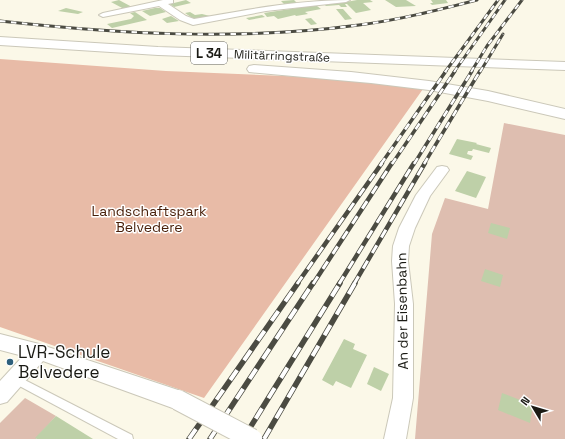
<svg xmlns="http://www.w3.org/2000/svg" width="565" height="439" font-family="'Space Grotesk',sans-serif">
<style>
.green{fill:#debeb0}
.forest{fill:#e8bba7}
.building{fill:#bed0a8}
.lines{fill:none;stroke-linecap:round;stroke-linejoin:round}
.service-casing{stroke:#cbc8b9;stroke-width:2}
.minor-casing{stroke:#cbc8b9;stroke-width:2}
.trunk-casing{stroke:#cbc8b9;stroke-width:2}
.service{fill:#fff;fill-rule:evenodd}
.minor{fill:#fff;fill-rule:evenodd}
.trunk{fill:#fff;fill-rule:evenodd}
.rail-far3-casing{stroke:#4b4b42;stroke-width:3}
.rail-far2-casing{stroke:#4b4b42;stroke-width:3.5}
.rail-far1-casing{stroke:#4b4b42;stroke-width:4.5}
.rail-casing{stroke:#4b4b42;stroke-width:5.5}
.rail-far3{stroke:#fff;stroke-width:2;stroke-dasharray:5.5;stroke-linecap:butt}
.rail-far2{stroke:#fff;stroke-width:2.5;stroke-dasharray:7;stroke-linecap:butt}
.rail-far1{stroke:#fff;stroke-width:3;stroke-dasharray:9;stroke-linecap:butt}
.rail{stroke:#fff;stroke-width:4;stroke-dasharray:12;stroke-linecap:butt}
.minor-bridge-casing{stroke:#cbc8b9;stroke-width:22;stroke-linecap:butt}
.minor-bridge{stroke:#fff;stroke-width:20}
.poi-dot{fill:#2d5f7c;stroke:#fff;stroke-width:1.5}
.labels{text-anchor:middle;stroke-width:3;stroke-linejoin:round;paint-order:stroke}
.far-street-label{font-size:12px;fill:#1a1a14;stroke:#fff}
.shield{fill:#fff;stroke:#5f5f5a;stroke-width:1}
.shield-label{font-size:13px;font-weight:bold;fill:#1a1a14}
.park-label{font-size:14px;fill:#471e08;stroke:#fff}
.street-label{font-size:14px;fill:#1a1a14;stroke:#fff}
.near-poi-label{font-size:17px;fill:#1a1a14;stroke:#fff;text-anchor:start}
</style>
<rect width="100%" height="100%" fill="#fbf8e8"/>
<g class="green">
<path d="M504,123L565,135V439H415L432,234L445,198L488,209Z"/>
<path d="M25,398L56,416L36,438L37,439H0V423Z"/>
</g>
<path class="forest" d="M0,59L166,71L333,78L423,89L204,398L0,327Z"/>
<g class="building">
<path d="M119,0L132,7L124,9L111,2Z"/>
<path d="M186,0L191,3L174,7L170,4Z"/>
<path d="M294,0L297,3L284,4L281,1Z"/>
<path d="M357,0H370L373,2L363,3L371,10L356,13L347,4H345L347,7H341L339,5L326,6L323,3L333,2L335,4Z"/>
<path d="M385,0H406L416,6L396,7Z"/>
<path d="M431,0H446L448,3L432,5L430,3H433Z"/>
<path d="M310,6H317L321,9L305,12L308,14L296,16L295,15L278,19L274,16L267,17L264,13Z"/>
<path d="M66,8L83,12L78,14L58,11Z"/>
<path d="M155,8H160L166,12L150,16L142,11Z"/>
<path d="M336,9H343L352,19L345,20Z"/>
<path d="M135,12L147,20L112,28L107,24L131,19L134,16L130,13Z"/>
<path d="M190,12L195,15L202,14L210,16L195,20L185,13Z"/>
<path d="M262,15L265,17L249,20L246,18Z"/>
<path d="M171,16L179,21L167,23L162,19Z"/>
<path d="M311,18L317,24L311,25L305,19Z"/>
<path d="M457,139L477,143L476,144L491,148L489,153L473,149L472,151H468L467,154L473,156L471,160L449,154Z"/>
<path d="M467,171L486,177L476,198L455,191Z"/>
<path d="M491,223L510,228L507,239L488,233Z"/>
<path d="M485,269L503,275L500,287L481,281Z"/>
<path d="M344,339L355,344L353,349L367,355L351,388L336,381L333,386L322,380Z"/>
<path d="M374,367L389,374L381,391L367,384Z"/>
<path d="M502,393L533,405L530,423L498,410Z"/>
<path d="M56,416L93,439H37L35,438Z"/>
</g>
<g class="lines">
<defs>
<path id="service" d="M15,375L132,435L133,439H118L12,382L10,379L12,376Z"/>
<g id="minor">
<path d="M163,0H173V3L168,4L186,16L194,19C246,10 297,0 350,0L346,2L266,11L193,25L180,20L159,6L103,17L99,15L103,13Z"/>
<path d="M442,166L447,167L449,170L430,196L415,228L409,246L408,261L413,304V398L406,439H384L393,398L395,304L392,261L393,246L399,228L416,195L437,167Z"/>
<path d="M0,334L39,344L178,390L185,393L188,400L185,407L178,410L43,361L7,402L0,404V381L23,356L0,350Z"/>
</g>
<g id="trunk">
<path d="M0,37L158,47L565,62V70L158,55L0,45Z"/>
<path d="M254,65L351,72L429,81L488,91L565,109V119L488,101L429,90L371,83L249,72L247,69L249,66Z"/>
</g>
</defs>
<use href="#service" class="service-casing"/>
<use href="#minor" class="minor-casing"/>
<use href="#trunk" class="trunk-casing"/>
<use href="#service" class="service"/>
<use href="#minor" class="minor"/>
<use href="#trunk" class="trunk"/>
<defs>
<g id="rail-far3">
<path d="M0,21C119,34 239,41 359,25C399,20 438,10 477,0"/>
<path d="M445,72L498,0"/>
<path d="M454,72L505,0"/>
<path d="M471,72L487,46L522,0"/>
<path d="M480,72L503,34"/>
</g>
<g id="rail-far2">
<path d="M381,164L446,71"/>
<path d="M392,164L455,71"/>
<path d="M414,164L472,71"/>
<path d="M424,164L480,71"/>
</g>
<g id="rail-far1">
<path d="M297,284L382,163"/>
<path d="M313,284L392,163"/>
<path d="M339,284L414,163"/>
<path d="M354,284L425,163"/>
</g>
<g id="rail">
<path d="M189,439L298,283"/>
<path d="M210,439L313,283"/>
<path d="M243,439L340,283"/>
<path d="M264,439L355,283"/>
</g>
</defs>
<use href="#rail-far3" class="rail-far3-casing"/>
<use href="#rail-far2" class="rail-far2-casing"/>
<use href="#rail-far1" class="rail-far1-casing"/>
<use href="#rail" class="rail-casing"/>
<use href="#rail-far3" class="rail-far3"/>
<use href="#rail-far2" class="rail-far2"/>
<use href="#rail-far1" class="rail-far1"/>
<use href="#rail" class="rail"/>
<defs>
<path id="minor-bridge" d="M178,400L252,439"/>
</defs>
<use href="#minor-bridge" class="minor-bridge-casing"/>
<use href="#minor-bridge" class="minor-bridge"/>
</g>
<circle class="poi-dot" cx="10" cy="362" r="4"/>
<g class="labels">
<g class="far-street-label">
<text transform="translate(282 56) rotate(2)" y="4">Militärringstraße</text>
</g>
<rect class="shield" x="191" y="42" width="36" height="22" rx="3"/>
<g class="shield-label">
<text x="209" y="58">L 34</text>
</g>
<g class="park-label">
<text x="149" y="216">Landschaftspark<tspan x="149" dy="16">Belvedere</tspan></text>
</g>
<g class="street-label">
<text transform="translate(402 311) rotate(-91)" y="5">An der Eisenbahn</text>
</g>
<g class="near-poi-label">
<text x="18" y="358">LVR-Schule<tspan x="18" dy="20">Belvedere</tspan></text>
</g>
</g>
<g transform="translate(533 407) rotate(308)" stroke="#ffffff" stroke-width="3" paint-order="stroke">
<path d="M0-3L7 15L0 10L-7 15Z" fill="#1a1a14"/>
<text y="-6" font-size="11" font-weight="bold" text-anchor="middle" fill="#1a1a14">N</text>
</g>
</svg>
